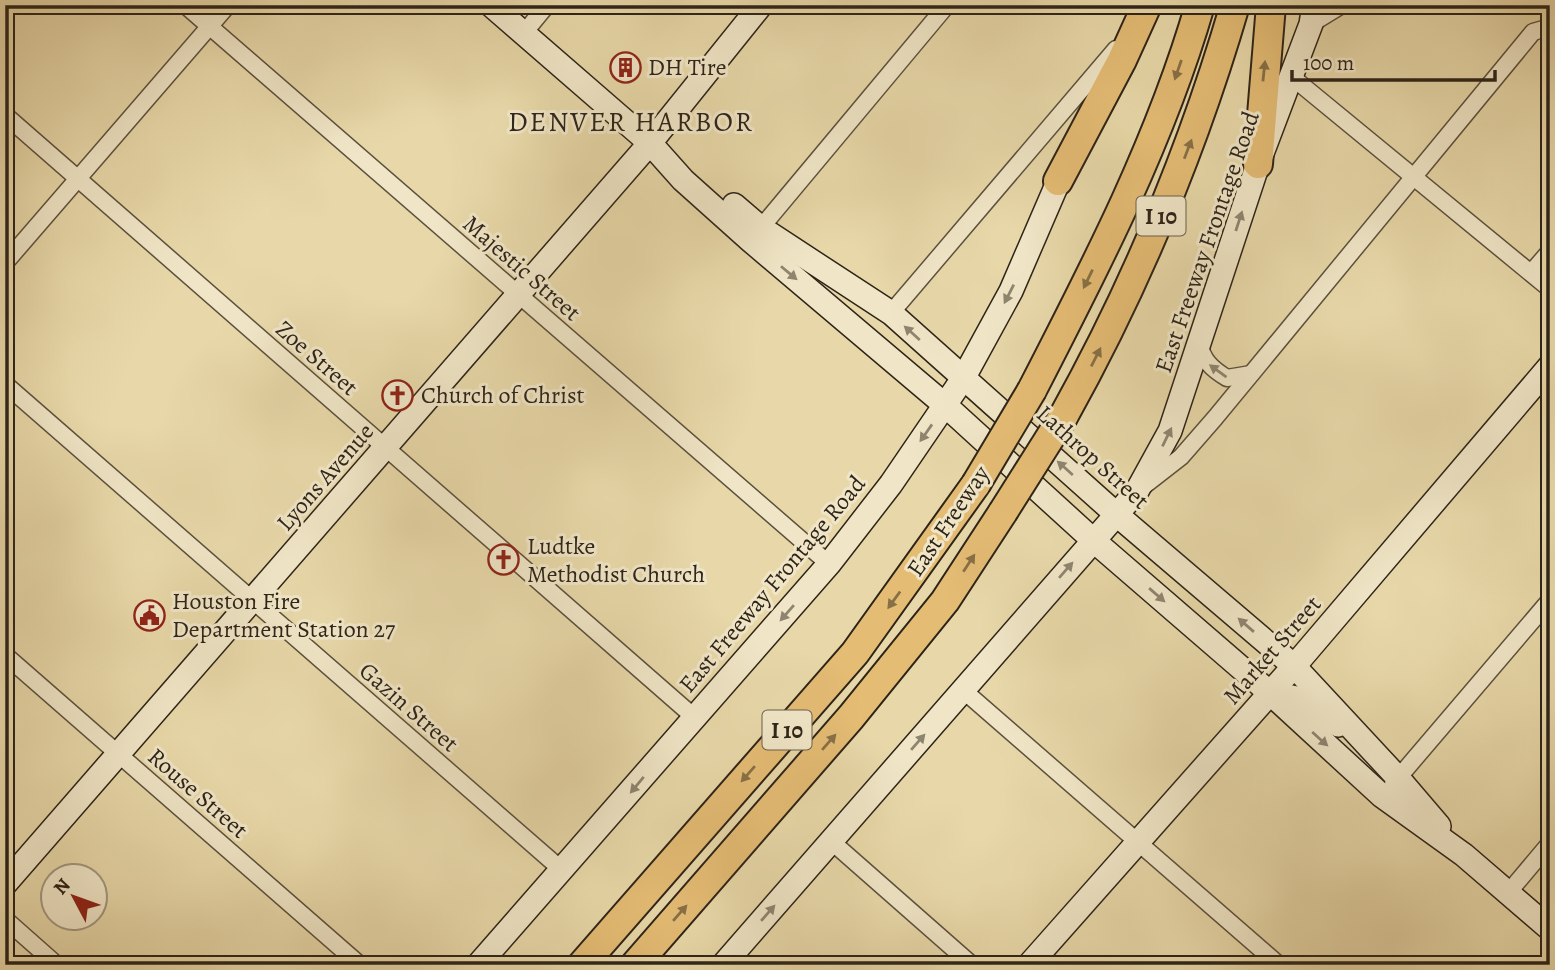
<svg xmlns="http://www.w3.org/2000/svg" width="1555" height="970" font-family="Alegreya,serif">
<style>
.lines{fill:none;stroke-linecap:round;stroke-linejoin:round}
.street-casing{stroke:#5c513d;stroke-width:19}
.secondary-casing{stroke:#2d2419;stroke-width:26}
.highway-casing{stroke:#2d2419;stroke-width:32}
.street{stroke:#f0e6c7;stroke-width:16}
.secondary{stroke:#f0e6c7;stroke-width:23}
.highway{stroke:#e4bc74;stroke-width:28}
.highway-bridge-casing{stroke:#2d2419;stroke-width:32;stroke-linecap:butt}
.highway-bridge{stroke:#e4bc74;stroke-width:28}
.oneway{fill:#887046}
.oneway2{fill:#8e8570}
.labels{text-anchor:middle;stroke-width:6;stroke-linejoin:round;paint-order:stroke}
.shield{fill:#f0e6c7;stroke:#685e4d;stroke-width:2}
.shield-label{font-size:23px;font-weight:bold;fill:#2d2419}
.poi-label{font-size:24px;fill:#2d2419;stroke:#f0e6c7;text-anchor:start}
.street-label{font-size:24px;fill:#2d2419;stroke:#f0e6c7}
.quarter-label{font-size:28px;letter-spacing:2px;fill:#2d2419;stroke:#f0e6c7}
</style>
<rect width="100%" height="100%" fill="#e8d8a9"/>
<filter id="stains"><feTurbulence type="fractalNoise" baseFrequency=".00286" numOctaves="4"/><feColorMatrix values="0 0 0 0 .2 0 0 0 0 .09 0 0 0 0 .02 0 0 0 .5 -.17"/></filter>
<radialGradient id="worn" r=".72"><stop offset=".6" stop-color="#630" stop-opacity="0"/><stop offset="1" stop-color="#630" stop-opacity=".3"/></radialGradient>
<g class="lines">
<defs>
<g id="street">
<path d="M185,5L829,564"/>
<path d="M1311,24L1342,5"/>
<path d="M524,33L547,5"/>
<path d="M1292,77L1550,289"/>
<path d="M5,115L694,717"/>
<path d="M754,236L947,5"/>
<path d="M5,263L228,5"/>
<path d="M1531,273L1550,251"/>
<path d="M891,313L1116,49"/>
<path d="M1199,342C1202,360 1212,369 1227,378L1251,374"/>
<path d="M5,384L563,871"/>
<path d="M1145,485L1181,457L1215,418L1533,32L1550,27"/>
<path d="M5,655L360,965"/>
<path d="M963,690L1279,965"/>
<path d="M1393,784L1550,600"/>
<path d="M831,841L972,965"/>
<path d="M1508,893L1550,843"/>
<path d="M5,919L57,965"/>
</g>
<g id="secondary">
<path d="M491,5L650,143L683,180L750,240L945,405L1093,540L1270,693L1382,796L1464,855L1550,929"/>
<path d="M734,205L761,228L891,313L1116,514L1294,666L1398,778L1439,826"/>
<path d="M1276,694L1297,698L1338,725"/>
<path d="M5,884L650,143L761,5"/>
<path d="M478,965L829,564L891,484L964,377L1011,291L1065,166"/>
<path d="M723,965L1137,491L1170,431L1258,164L1311,24L1314,5"/>
<path d="M1029,965L1302,657L1550,366"/>
</g>
<g id="highway">
<path d="M1258,164L1271,5"/>
<path d="M1058,181L1122,60L1147,5"/>
<path d="M1032,390C1096,266 1161,140 1200,5"/>
<path d="M1063,417C1136,286 1193,149 1235,5"/>
<path d="M582,965L855,653L976,484"/>
<path d="M635,965L851,717L945,601L1003,512"/>
</g>
</defs>
<use href="#street" class="street-casing"/>
<use href="#secondary" class="secondary-casing"/>
<use href="#highway" class="highway-casing"/>
<use href="#street" class="street"/>
<use href="#secondary" class="secondary"/>
<use href="#highway" class="highway"/>
<defs>
<g id="highway-bridge">
<path d="M976,484L1032,390"/>
<path d="M1003,512L1063,417"/>
</g>
</defs>
<use href="#highway-bridge" class="highway-bridge-casing"/>
<use href="#highway-bridge" class="highway-bridge"/>
</g>
<defs><path id="oneway-solid" d="M-6-.8H1V-3.2L6.5 0L1 3.2V.8H-6Z" transform="scale(1.75)"/></defs>
<g class="oneway">
<use href="#oneway-solid" transform="translate(1178 70) rotate(109)"/>
<use href="#oneway-solid" transform="translate(1264 71) rotate(-84)"/>
<use href="#oneway-solid" transform="translate(1188 149) rotate(-69)"/>
<use href="#oneway-solid" transform="translate(1088 279) rotate(116)"/>
<use href="#oneway-solid" transform="translate(1096 357) rotate(-63)"/>
<use href="#oneway-solid" transform="translate(969 563) rotate(-57)"/>
<use href="#oneway-solid" transform="translate(894 600) rotate(126)"/>
<use href="#oneway-solid" transform="translate(829 742) rotate(-49)"/>
<use href="#oneway-solid" transform="translate(748 774) rotate(131)"/>
<use href="#oneway-solid" transform="translate(680 913) rotate(-49)"/>
</g>
<g class="oneway2">
<use href="#oneway-solid" transform="translate(1239 221) rotate(-72)"/>
<use href="#oneway-solid" transform="translate(789 273) rotate(40)"/>
<use href="#oneway-solid" transform="translate(1009 294) rotate(117)"/>
<use href="#oneway-solid" transform="translate(912 333) rotate(-138)"/>
<use href="#oneway-solid" transform="translate(1218 371) rotate(-144)"/>
<use href="#oneway-solid" transform="translate(926 433) rotate(125)"/>
<use href="#oneway-solid" transform="translate(1167 437) rotate(-64)"/>
<use href="#oneway-solid" transform="translate(1065 468) rotate(-138)"/>
<use href="#oneway-solid" transform="translate(1066 570) rotate(-49)"/>
<use href="#oneway-solid" transform="translate(1157 595) rotate(41)"/>
<use href="#oneway-solid" transform="translate(787 613) rotate(131)"/>
<use href="#oneway-solid" transform="translate(1246 625) rotate(-139)"/>
<use href="#oneway-solid" transform="translate(1320 739) rotate(42)"/>
<use href="#oneway-solid" transform="translate(918 742) rotate(-49)"/>
<use href="#oneway-solid" transform="translate(637 785) rotate(130)"/>
<use href="#oneway-solid" transform="translate(768 913) rotate(-49)"/>
</g>
<defs>
<symbol id="building-ring" viewBox="-11 -11 22 22"><circle r="9.5" fill="#f0e6c7" stroke="#8f2418" stroke-width="1.5"/><path d="M-4-6H4V6H1V3H-1V6H-4ZM-2.5-4.3h1.7v1.8h-1.7ZM.8-4.3h1.7v1.8H.8ZM-2.5-1h1.7V.8h-1.7ZM.8-1h1.7V.8H.8Z" fill="#8f2418"/></symbol>
<symbol id="church-ring" viewBox="-11 -11 22 22"><circle r="9.5" fill="#f0e6c7" stroke="#8f2418" stroke-width="1.5"/><path d="M-1.2-6h2.4v3.5h3.3v2.4h-3.3V6h-2.4V-.1h-3.3v-2.4h3.3Z" fill="#8f2418"/></symbol>
<symbol id="civic-ring" viewBox="-11 -11 22 22"><circle r="9.5" fill="#f0e6c7" stroke="#8f2418" stroke-width="1.5"/><path d="M-.6-6.5H3V-4.5H.6V-3L4-1V1h2V6H-6V1h2V-1L-.6-3ZM-1.2 2.5V6h2.4V2.5Z" fill="#8f2418"/></symbol>
</defs>
<g fill-rule="evenodd">
<use href="#building-ring" x="608" y="50" width="35" height="35"/>
<use href="#church-ring" x="380" y="378" width="35" height="35"/>
<use href="#church-ring" x="486" y="542" width="35" height="35"/>
<use href="#civic-ring" x="132" y="598" width="35" height="35"/>
</g>
<g class="labels">
<g class="shield">
<rect x="1136.5" y="196.5" width="49" height="39" rx="5"/>
<rect x="762.5" y="710.5" width="49" height="39" rx="5"/>
</g>
<g class="shield-label">
<text x="1161" y="224">I 10</text>
<text x="787" y="738">I 10</text>
</g>
<g class="poi-label">
<text x="648" y="75">DH Tire</text>
<text x="421" y="403">Church of Christ</text>
<text x="527" y="554">Ludtke<tspan x="527" dy="28">Methodist Church</tspan></text>
<text x="172" y="609">Houston Fire<tspan x="172" dy="28">Department Station 27</tspan></text>
</g>
<g class="street-label">
<text transform="translate(1207 242) rotate(-71)" y="8">East Freeway Frontage Road</text>
<text transform="translate(522 268) rotate(41)" y="8">Majestic Street</text>
<text transform="translate(317 358) rotate(41)" y="8">Zoe Street</text>
<text transform="translate(1093 457) rotate(42)" y="8">Lathrop Street</text>
<text transform="translate(325 477) rotate(-49)" y="8">Lyons Avenue</text>
<text transform="translate(948 521) rotate(-56)" y="8">East Freeway</text>
<text transform="translate(772 584) rotate(-50)" y="8">East Freeway Frontage Road</text>
<text transform="translate(1272 650) rotate(-49)" y="8">Market Street</text>
<text transform="translate(409 707) rotate(41)" y="8">Gazin Street</text>
<text transform="translate(198 793) rotate(41)" y="8">Rouse Street</text>
</g>
<g class="quarter-label">
<text x="631" y="131">DENVER HARBOR</text>
</g>
</g>
<rect width="1555" height="970" fill="none" stroke="#e8d8a9" stroke-width="28"/>
<rect x="7" y="7" width="1541" height="956" fill="none" stroke="#2d2419" stroke-width="3.5"/>
<rect x="14" y="14" width="1527" height="942" fill="none" stroke="#2d2419" stroke-width="2"/>
<g transform="translate(74 897) rotate(311)"><circle r="33" fill="#f0e6c7" stroke="#a29881" stroke-width="2"/>
<path d="M0-5L12 26L0 18L-12 26Z" fill="#8f2418"/>
<text y="-10" font-size="19" font-weight="bold" text-anchor="middle" fill="#2d2419">N</text>
</g>
<path d="M1292 70v10h203v-10" fill="none" stroke="#2d2419" stroke-width="3.5"/>
<text x="1303" y="70" font-size="21" fill="#2d2419" stroke="#f0e6c7" stroke-width="5" paint-order="stroke">100 m</text>
<rect width="100%" height="100%" filter="url(#stains)"/>
<rect width="100%" height="100%" fill="url(#worn)"/>
</svg>
